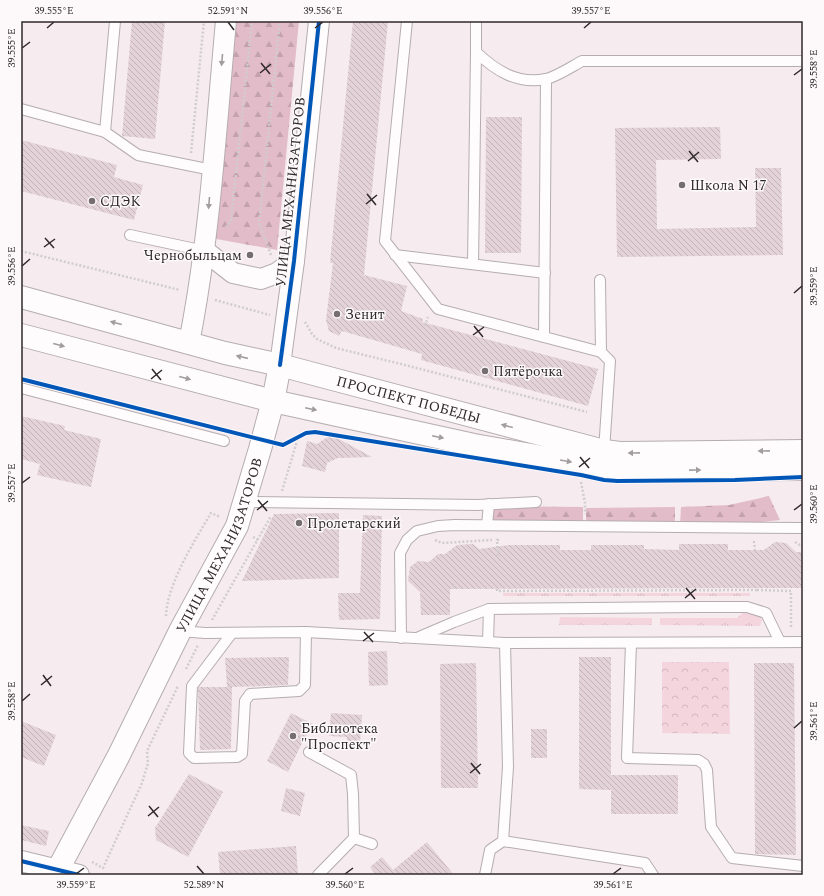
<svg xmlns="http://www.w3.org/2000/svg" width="824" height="896" font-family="Spectral,serif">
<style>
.grass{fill:url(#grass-tufts)}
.forest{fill:url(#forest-firs)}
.park{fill:url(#park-crowns)}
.building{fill:url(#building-back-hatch)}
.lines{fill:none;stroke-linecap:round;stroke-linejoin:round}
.service-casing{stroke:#b5adb0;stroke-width:12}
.minor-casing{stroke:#b5adb0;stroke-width:22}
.secondary-casing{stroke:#b5adb0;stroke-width:24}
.path{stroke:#d0cdce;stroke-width:2.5;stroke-dasharray:2 2;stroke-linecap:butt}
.service{stroke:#fefcfd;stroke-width:10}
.minor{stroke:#fefcfd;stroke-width:20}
.secondary{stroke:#fefcfd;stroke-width:22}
.cycleway-casing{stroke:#fdf9fa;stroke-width:6}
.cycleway{stroke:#0057b8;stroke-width:4}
.oneway{fill:#a19d9e}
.ticks{fill:none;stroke:#30292b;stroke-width:1.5}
.poi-dot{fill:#756d70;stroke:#fdf9fa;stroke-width:1.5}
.labels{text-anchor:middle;stroke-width:3;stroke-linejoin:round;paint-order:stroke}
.poi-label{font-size:14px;fill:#30292b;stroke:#fdf9fa;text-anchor:start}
.street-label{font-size:14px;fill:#30292b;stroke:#fdf9fa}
.neatline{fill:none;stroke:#30292b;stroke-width:1.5}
.ticks-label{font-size:10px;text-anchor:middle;fill:#30292b}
</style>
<defs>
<pattern id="grass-tufts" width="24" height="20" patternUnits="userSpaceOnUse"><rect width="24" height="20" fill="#f4d5de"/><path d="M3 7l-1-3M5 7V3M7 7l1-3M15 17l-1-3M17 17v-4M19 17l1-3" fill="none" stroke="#d2b7bf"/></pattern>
<pattern id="forest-firs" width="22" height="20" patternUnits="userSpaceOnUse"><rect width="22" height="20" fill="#e3bcc9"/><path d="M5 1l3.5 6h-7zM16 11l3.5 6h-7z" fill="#c3a2ad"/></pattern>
<pattern id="park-crowns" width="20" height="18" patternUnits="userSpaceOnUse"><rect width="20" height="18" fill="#f4d5de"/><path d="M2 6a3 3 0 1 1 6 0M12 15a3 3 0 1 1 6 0" fill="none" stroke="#d2b7bf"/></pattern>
<pattern id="building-back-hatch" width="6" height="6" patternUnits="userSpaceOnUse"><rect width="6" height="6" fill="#e3d2d8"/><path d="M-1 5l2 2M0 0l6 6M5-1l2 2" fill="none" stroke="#c3b4ba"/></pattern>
</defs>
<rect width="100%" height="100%" fill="#f6ebef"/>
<g class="grass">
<rect x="503" y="593" width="247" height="3"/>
<path d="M745,611L760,615L762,620L760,626L660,625V618H737Z"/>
<path d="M560,617L652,618V625H559Z"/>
</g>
<g class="forest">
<path d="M237,21H299L277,250L211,238Z"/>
<path d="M769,496L780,520L733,525H680L681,507L729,505Z"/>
<path d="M490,506L583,507V524H488Z"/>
<path d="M675,507V525H586V508Z"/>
</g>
<path class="park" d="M662,662H729L730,734L662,733Z"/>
<g class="building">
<path d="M132,21H165L155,139L122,136Z"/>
<path d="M353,21H388L364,275L407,286L401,311L423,319L422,322L598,369L588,406L421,360L422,354L342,331L339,336L329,331L326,320L333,263H330Z"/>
<path d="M486,117H522L521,253H485Z"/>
<path d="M720,127L721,159L656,160L657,229L756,227L755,168H781L783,255L617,257L615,128Z"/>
<path d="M21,140L117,165L114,177L143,185L134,220L21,191Z"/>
<path d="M21,416L65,426L64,430L101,439L91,487L37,475L40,464L21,459Z"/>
<path d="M329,437L337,438L372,457L338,458L327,463L325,472L302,466L307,441L317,444L326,438Z"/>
<path d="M339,513V578L242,581L274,514Z"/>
<path d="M363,515L382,516L380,619L339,620L338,593H360Z"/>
<path d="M775,542L786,543L796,552H803V588L450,589V615H421L420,592L408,581L410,567L418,561L429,562L438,554H445L457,545L473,544L479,549L509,545H560V550H591V545H644V549L679,550V544H728V550H764Z"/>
<path d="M387,651L388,685L369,686L368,652Z"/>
<path d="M289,657L288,685L232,687L231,749L200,750L198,688L199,687H227L225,658Z"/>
<path d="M579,657H611V775H678V814H611V790L579,789Z"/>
<path d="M476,663L478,788H441L440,664Z"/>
<path d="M754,663H794L796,855L755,854Z"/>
<path d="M291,713L313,724L300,747L288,772L267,761Z"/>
<path d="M331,713L362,715L360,743L347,742V737L329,736Z"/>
<path d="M21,721L56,735L44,766L21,757Z"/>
<rect x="531" y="729" width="16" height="29"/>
<path d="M189,774L223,792L188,857L156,840L155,828Z"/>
<path d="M286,788L305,793L300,816L281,811Z"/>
<path d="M21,825L49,831L46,846L21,840Z"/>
<path d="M427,842L454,875H376L370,867L382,857L393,870Z"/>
<path d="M296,846L298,875H220L218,852Z"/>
</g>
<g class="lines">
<defs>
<g id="service">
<path d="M115,21L105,132L138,155L212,170"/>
<path d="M407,21L385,241L438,309L601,352L610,361L604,451"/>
<path d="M476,21V52C495,70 517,85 546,79C558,76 571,67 582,61H803"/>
<path d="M21,109L105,132"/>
<path d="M130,235L205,251"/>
<path d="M395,255L545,273"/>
<path d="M473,264L476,52"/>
<path d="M600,280L601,352"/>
<path d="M544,337L546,79"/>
<path d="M21,388L224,441"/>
<path d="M245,502L478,505L536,502"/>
<path d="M487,525L489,504"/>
<path d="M180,631L205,633L306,632L505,643L803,642"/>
<path d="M232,633L192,686L189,753L194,758L237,757L242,754L245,701L250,694L299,691L305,685L306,632"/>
<path d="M419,637L454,622L489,609"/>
<path d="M401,638L400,553L407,540L417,531L438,526L455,525L803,528"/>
<path d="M488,642L489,609L697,607H747L766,613L780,642"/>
<path d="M631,643L627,758L698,760L704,764L707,770L711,827L732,858L803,866"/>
<path d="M309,752L351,775L353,794L354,838L318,875"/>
<path d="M354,838L372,844"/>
<path d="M503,841L645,863L653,875"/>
<path d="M485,875L490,850L503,841L508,767L505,643"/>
</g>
<g id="minor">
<path d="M205,251L233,273L261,279L277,273L294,261"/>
<path d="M189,343C210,237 216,129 226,21"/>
<path d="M280,365L294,261L319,21"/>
<path d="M21,861L79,875"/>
</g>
<g id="secondary">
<path id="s1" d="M21,297L225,353L280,365L604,451L620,453L803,451"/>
<path d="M21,335L273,401L474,445L581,464L625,470L803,469"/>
<path id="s2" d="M55,875L118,757L180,631L237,526L260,449L273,401L280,365"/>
</g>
</defs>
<use href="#service" class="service-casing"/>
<use href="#minor" class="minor-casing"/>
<use href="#secondary" class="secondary-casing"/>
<g class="path">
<path d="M191,153L204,21"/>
<path d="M226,227L231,221L252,21"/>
<path d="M21,251L180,290"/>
<path d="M271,255L259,223L280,21"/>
<path d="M215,300L270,315"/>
<path d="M305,322L312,334L317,339L336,348L409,366L587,412"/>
<path d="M425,326L428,317"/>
<path d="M581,482L585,503V514"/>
<path d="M282,491L298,438"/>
<path d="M253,537L258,540"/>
<path d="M435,540L442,543L492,540"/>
<path d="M753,542H754L755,550"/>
<path d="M795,542L803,547"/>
<path d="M498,556L497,540H500"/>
<path d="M497,589V591L757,590V588"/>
<path d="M757,590L791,591V629"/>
<path d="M166,616C167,584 195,540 211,513L220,517"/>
<path d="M212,620L271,516"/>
<path d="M186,669L198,645"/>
<path d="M92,862L103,868L142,783L148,763L147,751L178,686"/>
</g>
<use href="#service" class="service"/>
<use href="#minor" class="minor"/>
<use href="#secondary" class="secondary"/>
<defs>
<g id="cycleway">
<path d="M280,365L294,261L319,21"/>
<path d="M21,379L283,445L306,433L315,432L581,475L604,480L617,481L735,480L803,477"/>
<path d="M21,861L79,875"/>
</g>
</defs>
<use href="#cycleway" class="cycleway-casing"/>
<use href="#cycleway" class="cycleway"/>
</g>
<defs><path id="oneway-solid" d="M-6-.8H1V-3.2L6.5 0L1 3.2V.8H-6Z"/></defs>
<g class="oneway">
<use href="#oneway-solid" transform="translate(222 60) rotate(95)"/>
<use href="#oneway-solid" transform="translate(209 203) rotate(95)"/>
<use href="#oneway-solid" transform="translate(116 323) rotate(-165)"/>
<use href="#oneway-solid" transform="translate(59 345) rotate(15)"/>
<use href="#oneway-solid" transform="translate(242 357) rotate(-167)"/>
<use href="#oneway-solid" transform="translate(185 378) rotate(15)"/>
<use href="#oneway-solid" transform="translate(311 409) rotate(12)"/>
<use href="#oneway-solid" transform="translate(507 426) rotate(-165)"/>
<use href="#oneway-solid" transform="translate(438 437) rotate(12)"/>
<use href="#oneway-solid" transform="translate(764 451) rotate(179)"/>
<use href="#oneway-solid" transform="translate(634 453) rotate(179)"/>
<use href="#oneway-solid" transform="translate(566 461) rotate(10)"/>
<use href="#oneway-solid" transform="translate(695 470) rotate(-1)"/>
</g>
<path class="ticks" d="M228,22L234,30M47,28L54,22M315,28L323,22M584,28L591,22M22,48L30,42M261,63L270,74M260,73L271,64M794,75L802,69M689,151L698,162M688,161L699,152M367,194L376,205M366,204L377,195M45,238L54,248M44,247L55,239M22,266L30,259M794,293L802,286M474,326L483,337M473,335L484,327M152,369L161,380M151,379L162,370M580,457L589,468M579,467L590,458M22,483L30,477M258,500L267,511M257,510L268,501M794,510L802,504M686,588L695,599M685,598L696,589M364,632L373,642M363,641L374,633M43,675L51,686M41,685L52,676M22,701L30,694M794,728L802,721M471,763L480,774M470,773L481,764M149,806L158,817M148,816L159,807M197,866L204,874M76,874L84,868M345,874L353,868M613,874L621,868"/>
<g class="poi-dot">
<circle cx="682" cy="185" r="4"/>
<circle cx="92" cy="201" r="4"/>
<circle cx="250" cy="255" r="4"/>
<circle cx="337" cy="314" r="4"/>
<circle cx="485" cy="371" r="4"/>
<circle cx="299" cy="523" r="4"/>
<circle cx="293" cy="736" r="4"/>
</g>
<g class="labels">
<g class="poi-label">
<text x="690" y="190">Школа N 17</text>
<text x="100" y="206">СДЭК</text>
<text x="242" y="260" text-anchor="end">Чернобыльцам</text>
<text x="345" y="319">Зенит</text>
<text x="493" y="376">Пятёрочка</text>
<text x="307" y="528">Пролетарский</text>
<text x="301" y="733">Библиотека<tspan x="301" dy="16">"Проспект"</tspan></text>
</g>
<g class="street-label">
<text transform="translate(290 192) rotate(-84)" y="5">УЛИЦА МЕХАНИЗАТОРОВ</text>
<text dy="5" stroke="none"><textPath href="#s1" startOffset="401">ПРОСПЕКТ ПОБЕДЫ</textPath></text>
<text dy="5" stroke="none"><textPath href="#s2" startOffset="369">УЛИЦА МЕХАНИЗАТОРОВ</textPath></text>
</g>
</g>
<rect width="824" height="896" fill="none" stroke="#fdf9fa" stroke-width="44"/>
<rect x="22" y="22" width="780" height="852" class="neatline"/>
<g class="ticks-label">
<text x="54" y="14">39.555°E</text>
<text x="228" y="14">52.591°N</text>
<text x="323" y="14">39.556°E</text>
<text x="591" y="14">39.557°E</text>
<text transform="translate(11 48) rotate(-90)" y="4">39.555°E</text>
<text transform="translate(813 69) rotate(-90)" y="4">39.558°E</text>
<text transform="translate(11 266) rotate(-90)" y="4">39.556°E</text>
<text transform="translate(813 286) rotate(-90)" y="4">39.559°E</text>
<text transform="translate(11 483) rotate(-90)" y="4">39.557°E</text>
<text transform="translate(813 504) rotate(-90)" y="4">39.560°E</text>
<text transform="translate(11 701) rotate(-90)" y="4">39.558°E</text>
<text transform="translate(813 721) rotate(-90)" y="4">39.561°E</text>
<text x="76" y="888">39.559°E</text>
<text x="204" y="888">52.589°N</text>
<text x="345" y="888">39.560°E</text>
<text x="613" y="888">39.561°E</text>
</g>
</svg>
